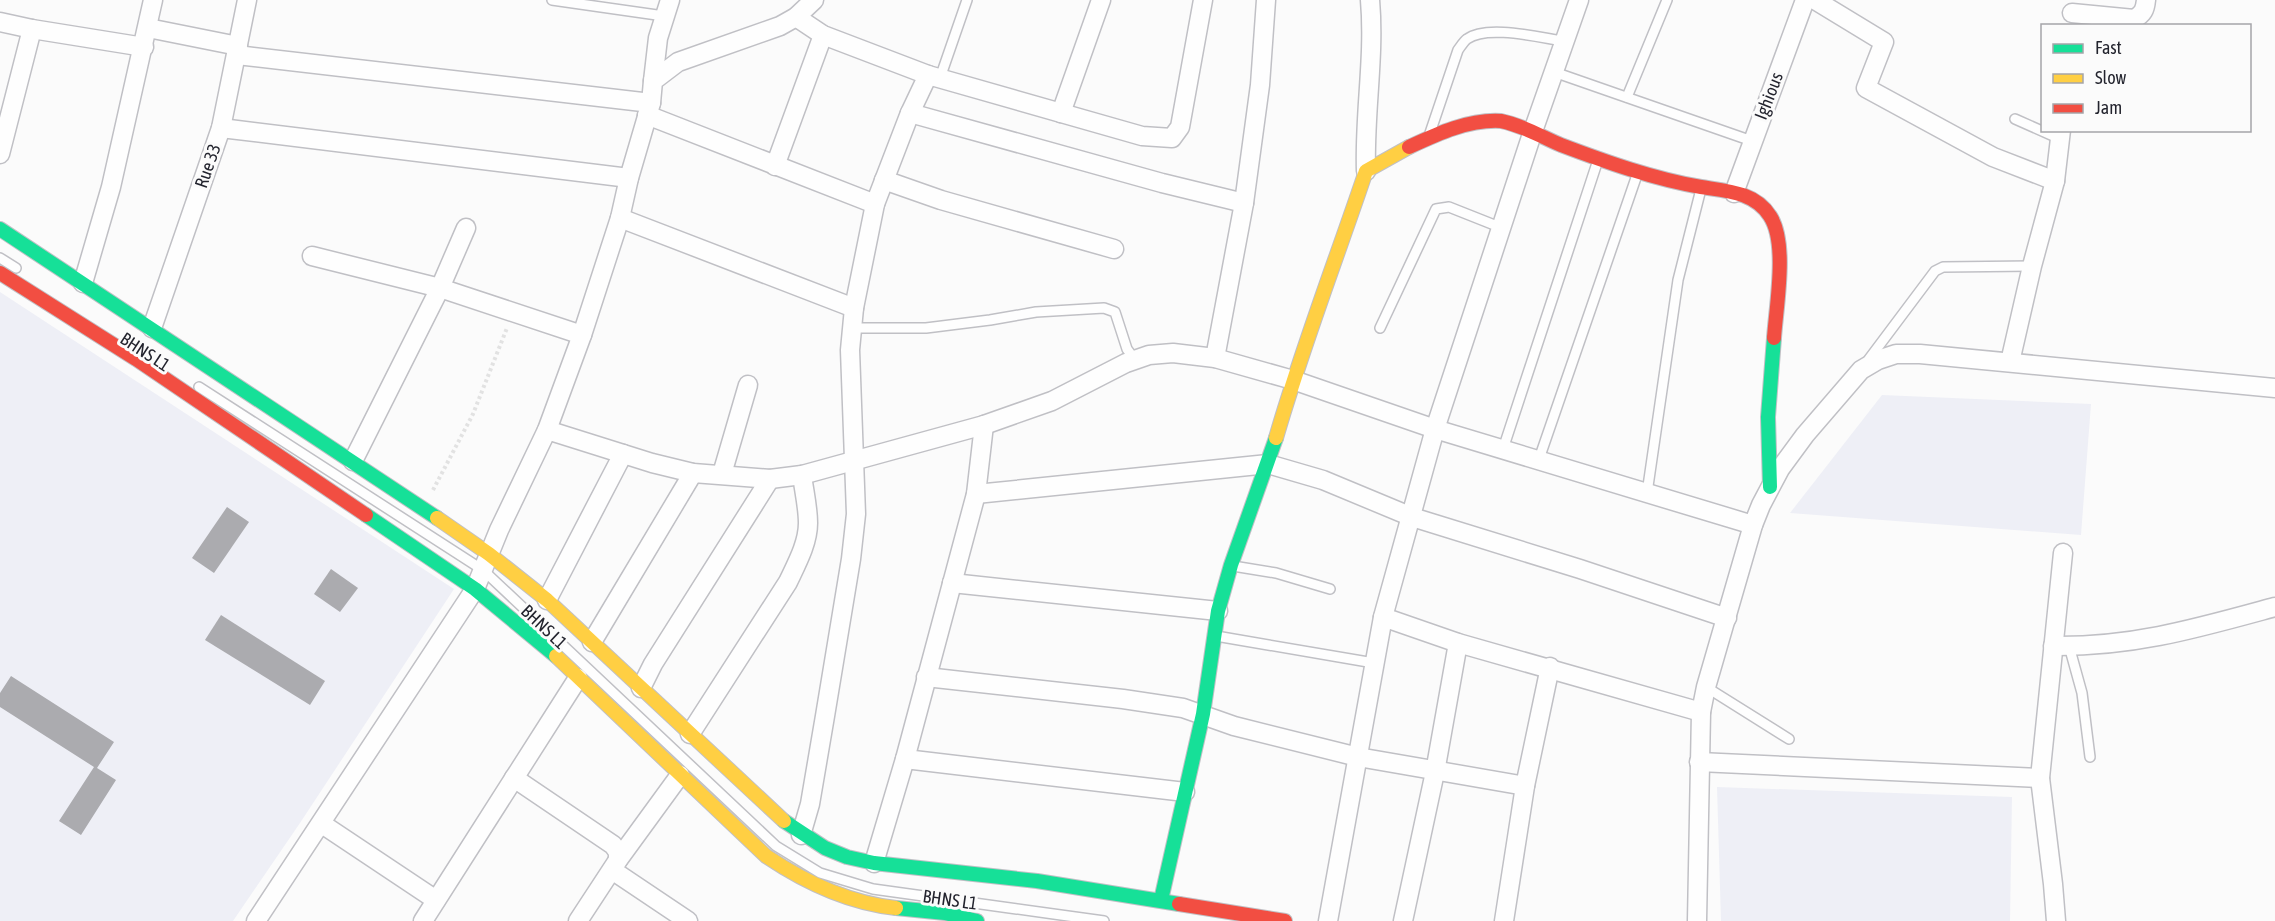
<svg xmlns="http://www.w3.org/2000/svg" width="2275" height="921" font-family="'Asap Condensed',sans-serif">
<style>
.built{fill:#eeeff6}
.building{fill:#ababaf}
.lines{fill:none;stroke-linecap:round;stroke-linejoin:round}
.lane-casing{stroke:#c0c0c5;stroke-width:12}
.street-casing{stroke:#c0c0c5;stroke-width:21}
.fast-casing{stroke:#c0c0c5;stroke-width:16}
.slow-casing{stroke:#c0c0c5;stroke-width:16}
.jam-casing{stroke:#c0c0c5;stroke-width:16}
.path{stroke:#e2e2e2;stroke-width:4;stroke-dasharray:3 3;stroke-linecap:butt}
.lane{stroke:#fefefe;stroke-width:9}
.street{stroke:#fefefe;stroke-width:18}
.fast{stroke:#16e098;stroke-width:14}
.slow{stroke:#ffcf43;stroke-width:14}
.jam{stroke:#f24e42;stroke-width:14}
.labels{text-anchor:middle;stroke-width:6;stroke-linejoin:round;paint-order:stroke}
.street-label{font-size:18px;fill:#23242e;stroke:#fbfbfb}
</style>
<rect width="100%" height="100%" fill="#fbfbfb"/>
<g class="built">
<path d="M0,292L454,589L300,823L233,921H0Z"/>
<path d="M1882,395L2091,404L2081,535L1790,513Z"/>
<path d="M1717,787L2012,797L2010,921H1721Z"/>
</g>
<g class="building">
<path d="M227,507L249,522L214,573L192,558Z"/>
<path d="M331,569L358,588L340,612L314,594Z"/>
<path d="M221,615L325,681L310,705L205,640Z"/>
<path d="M11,676L114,742L97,768L116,780L81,835L59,821L94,767L0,707V693Z"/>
</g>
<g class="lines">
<defs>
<g id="lane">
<path d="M552,0L664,16"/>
<path d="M1554,72L1752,141"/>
<path d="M940,78L967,0"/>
<path d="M1627,97L1667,0"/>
<path d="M2015,119L2060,139"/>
<path d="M1430,133L1458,50C1461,46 1464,41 1467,39C1487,24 1541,38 1564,41"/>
<path d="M0,258L16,268"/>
<path d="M852,328H926L990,320L1036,312L1104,308L1115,312L1127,349L1135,360"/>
<path d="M1380,328L1436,209L1449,207L1502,228"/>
<path d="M1869,359L1935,271L1943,267L2032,266"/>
<path d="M199,387L483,570L776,846L820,873L873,889L1104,921"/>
<path d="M1503,449L1598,160"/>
<path d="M1539,459L1638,172"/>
<path d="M1647,493L1678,280L1701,189"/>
<path d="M1233,566L1276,573L1330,589"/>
<path d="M1216,636L1374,663"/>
<path d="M2069,646L2082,693L2090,757"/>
<path d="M1706,687L1789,739"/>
</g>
<g id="street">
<path d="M1579,0L1532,134L1435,429L1383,617L1458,643L1701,712"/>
<path d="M1815,0L1884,42L1866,88L1993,157L2055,181"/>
<path d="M2072,13L2134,19C2143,14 2145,10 2146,0"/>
<path d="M796,17L823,35L928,75L1142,136L1172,138L1180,127L1203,0"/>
<path d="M0,22L32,29L144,47"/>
<path d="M148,28L238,46"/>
<path d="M237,55L651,103"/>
<path d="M653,81L658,38L670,0"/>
<path d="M910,113L1162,183L1244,203"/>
<path d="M1061,113L1101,0"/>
<path d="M647,115L875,204"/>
<path d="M221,128L629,178"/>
<path d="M0,154L32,29"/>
<path d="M775,166L823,35"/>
<path d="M1366,171C1364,114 1375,57 1370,0"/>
<path d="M884,180L941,200L1114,249"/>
<path d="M1734,193L1805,0"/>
<path d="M620,218L854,308"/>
<path d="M312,256L440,288L582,335"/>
<path d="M83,283L111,187L153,0"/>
<path d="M152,328L221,128L247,0"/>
<path d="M1215,358L1244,203L1260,85L1266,0"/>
<path d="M2010,362L2032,266L2055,181L2061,130"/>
<path d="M547,430L652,463L693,473L770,479L802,475L984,425L1052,401L1126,363L1149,355L1173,353L1215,358L1293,380L1435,429L1753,525"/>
<path d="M353,461L440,288L466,228"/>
<path d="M722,474L748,385"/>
<path d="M976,494L1268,464L1323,480L1412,517L1580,569L1727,618"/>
<path d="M952,583L1218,611"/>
<path d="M547,600L623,454"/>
<path d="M592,642L693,473"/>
<path d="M2053,646C2134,647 2198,628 2275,607"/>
<path d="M926,677L1123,699L1183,708L1234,726L1358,757L1525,786"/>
<path d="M641,688L653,664L770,479"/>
<path d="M690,734L788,582C797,563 808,543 808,523C808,507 804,491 802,475"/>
<path d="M905,759L1185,792"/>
<path d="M1699,762L2040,778"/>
<path d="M514,778L613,845L618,852V860"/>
<path d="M322,824L436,900"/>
<path d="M801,835L810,804L825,716L851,559L856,514L850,350L854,308L875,204L910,113L928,75"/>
<path d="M874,863L905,759L976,494L984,425"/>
<path d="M612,870L688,921"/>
<path d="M256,921L475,589L499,530L547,430L582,335L620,218L629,178L651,103L653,81L678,62L780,26L796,17L814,0"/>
<path d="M423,921L578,678"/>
<path d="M578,921L618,860L680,775"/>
<path d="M1328,921L1383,617"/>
<path d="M1403,921L1435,772L1458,643"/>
<path d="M1504,921L1525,786L1550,667"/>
<path d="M1697,921L1701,712L1706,687L1753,525L1761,505L1780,469L1805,435L1861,370L1878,360L1896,354H1920L2275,388"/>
<path d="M2056,921L2053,884L2040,778L2063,553"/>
</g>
<g id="fast">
<path d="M0,229L437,518"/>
<path d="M1770,487L1768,417L1774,338"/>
<path d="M366,515L475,589L556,656"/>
<path d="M784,821L825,848L847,857L874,863L1037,881L1179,904"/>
<path d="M1161,900L1203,714L1218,611L1231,565L1276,438"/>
<path d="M896,908L945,913L977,921"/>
</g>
<g id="slow">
<path d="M1276,438C1302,348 1336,260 1366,171L1409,147"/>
<path d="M437,518L489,554L547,600L784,821"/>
<path d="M556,656L766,856C806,883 848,903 896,908"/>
</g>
<g id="jam">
<path d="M1409,147C1437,134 1469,119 1501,121C1522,125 1542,137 1561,145C1606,162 1654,179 1701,187C1727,191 1755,192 1770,216C1788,243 1776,307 1774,338"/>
<path d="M0,273L136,359L366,515"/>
<path d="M1179,904L1285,921"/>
</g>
</defs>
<use href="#lane" class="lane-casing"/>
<use href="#street" class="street-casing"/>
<use href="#fast" class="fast-casing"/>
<use href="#slow" class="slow-casing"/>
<use href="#jam" class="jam-casing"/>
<path class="path" d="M433,490L473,414L507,328"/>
<use href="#lane" class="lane"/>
<use href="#street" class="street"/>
<use href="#fast" class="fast"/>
<use href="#slow" class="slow"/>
<use href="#jam" class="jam"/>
</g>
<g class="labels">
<g class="street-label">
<text transform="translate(1769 96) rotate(-69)" y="6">Ighious</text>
<text transform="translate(208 166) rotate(-71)" y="6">Rue 33</text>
<text transform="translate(145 352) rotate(33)" y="6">BHNS L1</text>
<text transform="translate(544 627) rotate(43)" y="6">BHNS L1</text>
<text transform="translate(950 900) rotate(8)" y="6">BHNS L1</text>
</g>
</g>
<rect x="2041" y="24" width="210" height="108" fill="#fbfbfb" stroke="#a5a5a9" stroke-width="1.5"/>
<rect x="2053" y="44" width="30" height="9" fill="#16e098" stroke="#a5a5a9" stroke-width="1.5"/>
<text x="2095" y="54" font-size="18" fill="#23242e">Fast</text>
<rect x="2053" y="74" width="30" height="9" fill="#ffcf43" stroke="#a5a5a9" stroke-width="1.5"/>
<text x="2095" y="84" font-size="18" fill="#23242e">Slow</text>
<rect x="2053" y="104" width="30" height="9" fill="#f24e42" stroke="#a5a5a9" stroke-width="1.5"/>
<text x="2095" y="114" font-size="18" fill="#23242e">Jam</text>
</svg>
